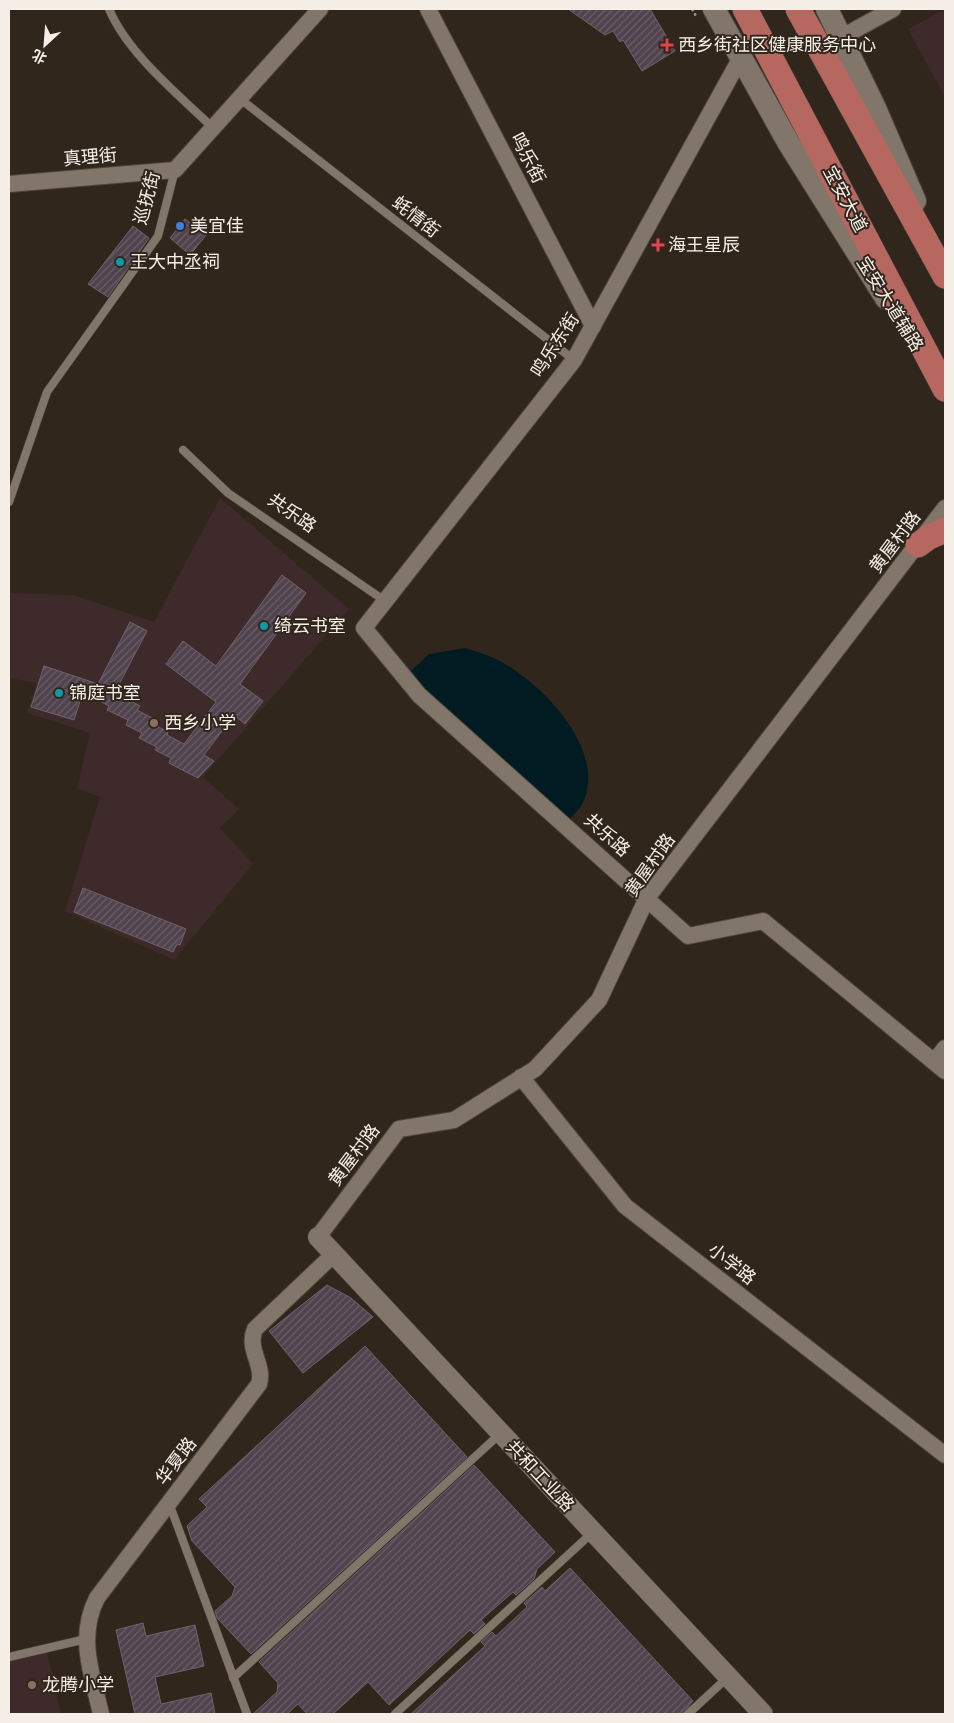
<svg xmlns="http://www.w3.org/2000/svg" width="954" height="1723" font-family="Inter,'Noto Sans SC',sans-serif">
<style>
.education{fill:#3e2a2a}
.water{fill:#001b21}
.building{fill:url(#building-hatch);stroke:#70626c}
.lines{fill:none;stroke-linecap:round;stroke-linejoin:round}
.service-casing{stroke:#4d453c;stroke-width:9}
.minor-casing{stroke:#4d453c;stroke-width:18}
.tertiary-casing{stroke:#4d453c;stroke-width:21}
.secondary-casing{stroke:#4d453c;stroke-width:24}
.primary-casing{stroke:#4d453c;stroke-width:26}
.path{stroke:#9a9189;stroke-width:2.5;stroke-dasharray:2.5 2.5;stroke-linecap:butt}
.service{stroke:#82756a;stroke-width:8}
.minor{stroke:#82756a;stroke-width:16}
.tertiary{stroke:#82756a;stroke-width:20}
.secondary{stroke:#82756a;stroke-width:22}
.primary{stroke:#b66860;stroke-width:25}
.health-dot{fill:#e0444e;stroke:#30261c;stroke-width:2}
.shop-dot{fill:#3f7fe0;stroke:#30261c;stroke-width:2}
.culture-dot{fill:#0f9aa8;stroke:#30261c;stroke-width:2}
.education-dot{fill:#8d6e63;stroke:#30261c;stroke-width:2}
.labels{text-anchor:middle;stroke-width:4;stroke-linejoin:round;paint-order:stroke}
.poi-label{font-size:18px;fill:#f6efe8;stroke:#30261c;text-anchor:start}
.street-label{font-size:18px;fill:#f6efe8;stroke:#30261c}
</style>
<defs>
<pattern id="building-hatch" width="6" height="6" patternUnits="userSpaceOnUse" patternTransform="scale(1.25)"><rect width="6" height="6" fill="#50434d"/><path d="M-1 1l2-2M0 6l6-6M5 7l2-2" fill="none" stroke="#6a5e67"/></pattern>
</defs>
<rect width="100%" height="100%" fill="#30261c"/>
<g class="education">
<path d="M945,9V97L908,29Z"/>
<path d="M220,498L349,609L203,777L239,809L220,828L253,864L174,960L65,911L100,797L77,788L90,733L27,713L37,683L9,678V593L73,595L154,622Z"/>
<path d="M46,1648L61,1714H9V1657Z"/>
</g>
<path class="water" d="M465,648C475,651 485,654 494,658C538,679 606,747 584,800C581,808 574,814 568,821L422,688L410,672L429,654Z"/>
<g class="building">
<path d="M568,9H650L675,51L642,71L623,40L620,42L613,31L605,35Z"/>
<path d="M185,219L206,235L190,255L170,238Z"/>
<path d="M133,226L149,238L108,297L88,284Z"/>
<path d="M282,575L306,593L240,684L263,701L245,724L234,715L204,755L214,761L198,778L169,763L171,758L155,750L157,747L139,738L142,733L126,725L128,720L107,710L109,706L83,692L74,720L31,707L44,666L98,684L130,622L147,631L116,690L125,694L123,697L140,706L137,710L154,719L151,723L168,732L167,735L184,744L216,702L166,664L183,641L216,666Z"/>
<path d="M83,888L186,929L180,945L177,944L173,952L74,912Z"/>
<path d="M327,1285L351,1298L373,1317L303,1373L269,1331Z"/>
<path d="M365,1346L467,1457L251,1654L217,1618L215,1611L232,1596L235,1587L192,1541L187,1526L207,1507L199,1499Z"/>
<path d="M474,1465L555,1552L537,1569L534,1579L516,1595L513,1592L481,1620L485,1624L474,1634L470,1630L389,1705L368,1682L333,1714H307L298,1704L287,1714H253L277,1692L278,1683L259,1662Z"/>
<path d="M570,1568L693,1701L682,1714H411L485,1646L481,1642L492,1632L496,1636L527,1607L524,1603L542,1587L545,1591Z"/>
<path d="M143,1623L146,1636L195,1625L204,1666L155,1677L161,1704L211,1693L215,1714H135L116,1630Z"/>
</g>
<g class="lines">
<defs>
<g id="service">
<path d="M109,9C128,54 178,94 213,128"/>
<path d="M239,98L574,360"/>
<path d="M183,450L228,493L385,601"/>
<path d="M9,502L47,392L158,236L175,170"/>
<path d="M169,1503L247,1714"/>
<path d="M9,1657L86,1639"/>
<path d="M233,1678L501,1433"/>
<path d="M395,1714L593,1532"/>
<path d="M688,1714L728,1677"/>
</g>
<g id="minor">
<path d="M428,9L593,326"/>
<path d="M842,37L893,9"/>
<path d="M740,59L574,360L364,628L419,695L688,936L763,921L945,1071"/>
<path d="M9,184L175,170L320,9"/>
<path d="M934,1062L945,1048"/>
<path d="M521,1077L625,1206L945,1455"/>
<path d="M318,1237L399,1129L454,1120L535,1069L599,1000L647,898L945,508"/>
<path d="M101,1714C92,1674 77,1637 97,1598L259,1384C265,1365 246,1349 255,1329L334,1254"/>
</g>
<path id="tertiary" d="M318,1237L763,1714"/>
<g id="secondary">
<path d="M714,9L788,142L886,298"/>
<path d="M827,9L875,108L915,201"/>
</g>
<g id="primary">
<path d="M745,9L945,389"/>
<path d="M798,9L945,276"/>
<path d="M918,545L929,537L945,530"/>
</g>
</defs>
<use href="#service" class="service-casing"/>
<use href="#minor" class="minor-casing"/>
<use href="#tertiary" class="tertiary-casing"/>
<use href="#secondary" class="secondary-casing"/>
<use href="#primary" class="primary-casing"/>
<path class="path" d="M692,9L696,16"/>
<use href="#service" class="service"/>
<use href="#minor" class="minor"/>
<use href="#tertiary" class="tertiary"/>
<use href="#secondary" class="secondary"/>
<use href="#primary" class="primary"/>
</g>
<g class="health-dot">
<path d="M664.5 37.5h5v5h5v5h-5v5h-5v-5h-5v-5h5z"/>
<path d="M655.5 237.5h5v5h5v5h-5v5h-5v-5h-5v-5h5z"/>
</g>
<circle class="shop-dot" cx="180" cy="226" r="5"/>
<g class="culture-dot">
<circle cx="120" cy="262" r="5"/>
<circle cx="264" cy="626" r="5"/>
<circle cx="59" cy="693" r="5"/>
</g>
<g class="education-dot">
<circle cx="154" cy="723" r="5"/>
<circle cx="32" cy="1685" r="5"/>
</g>
<g class="labels">
<g class="poi-label">
<text x="678" y="51">西乡街社区健康服务中心</text>
<text x="190" y="232">美宜佳</text>
<text x="668" y="251">海王星辰</text>
<text x="130" y="268">王大中丞祠</text>
<text x="274" y="632">绮云书室</text>
<text x="69" y="699">锦庭书室</text>
<text x="164" y="729">西乡小学</text>
<text x="42" y="1691">龙腾小学</text>
</g>
<g class="street-label">
<text transform="translate(90 157) rotate(-5)" y="6">真理街</text>
<text transform="translate(528 158) rotate(63)" y="6">鸣乐街</text>
<text transform="translate(147 198) rotate(-75)" y="6">巡抚街</text>
<text transform="translate(845 199) rotate(62)" y="6">宝安大道</text>
<text transform="translate(416 217) rotate(38)" y="6">蚝情街</text>
<text transform="translate(890 304) rotate(58)" y="6">宝安大道辅路</text>
<text transform="translate(555 345) rotate(-57)" y="6">鸣乐东街</text>
<text transform="translate(292 513) rotate(35)" y="6">共乐路</text>
<text transform="translate(895 542) rotate(-53)" y="6">黄屋村路</text>
<text transform="translate(607 835) rotate(42)" y="6">共乐路</text>
<text transform="translate(650 865) rotate(-55)" y="6">黄屋村路</text>
<text transform="translate(354 1155) rotate(-53)" y="6">黄屋村路</text>
<text transform="translate(732 1264) rotate(38)" y="6">小学路</text>
<text transform="translate(176 1461) rotate(-53)" y="6">华夏路</text>
<text transform="translate(540 1476) rotate(47)" y="6">共和工业路</text>
</g>
</g>
<rect width="954" height="1723" fill="none" stroke="#f6efe8" stroke-width="20"/>
<g transform="translate(45 45) rotate(206)" stroke="#30261c" stroke-width="4" paint-order="stroke">
<path d="M0-4L9 19L0 12L-9 19Z" fill="#f6efe8"/>
<text y="-8" font-size="14" font-weight="bold" text-anchor="middle" fill="#f6efe8">北</text>
</g>
</svg>
